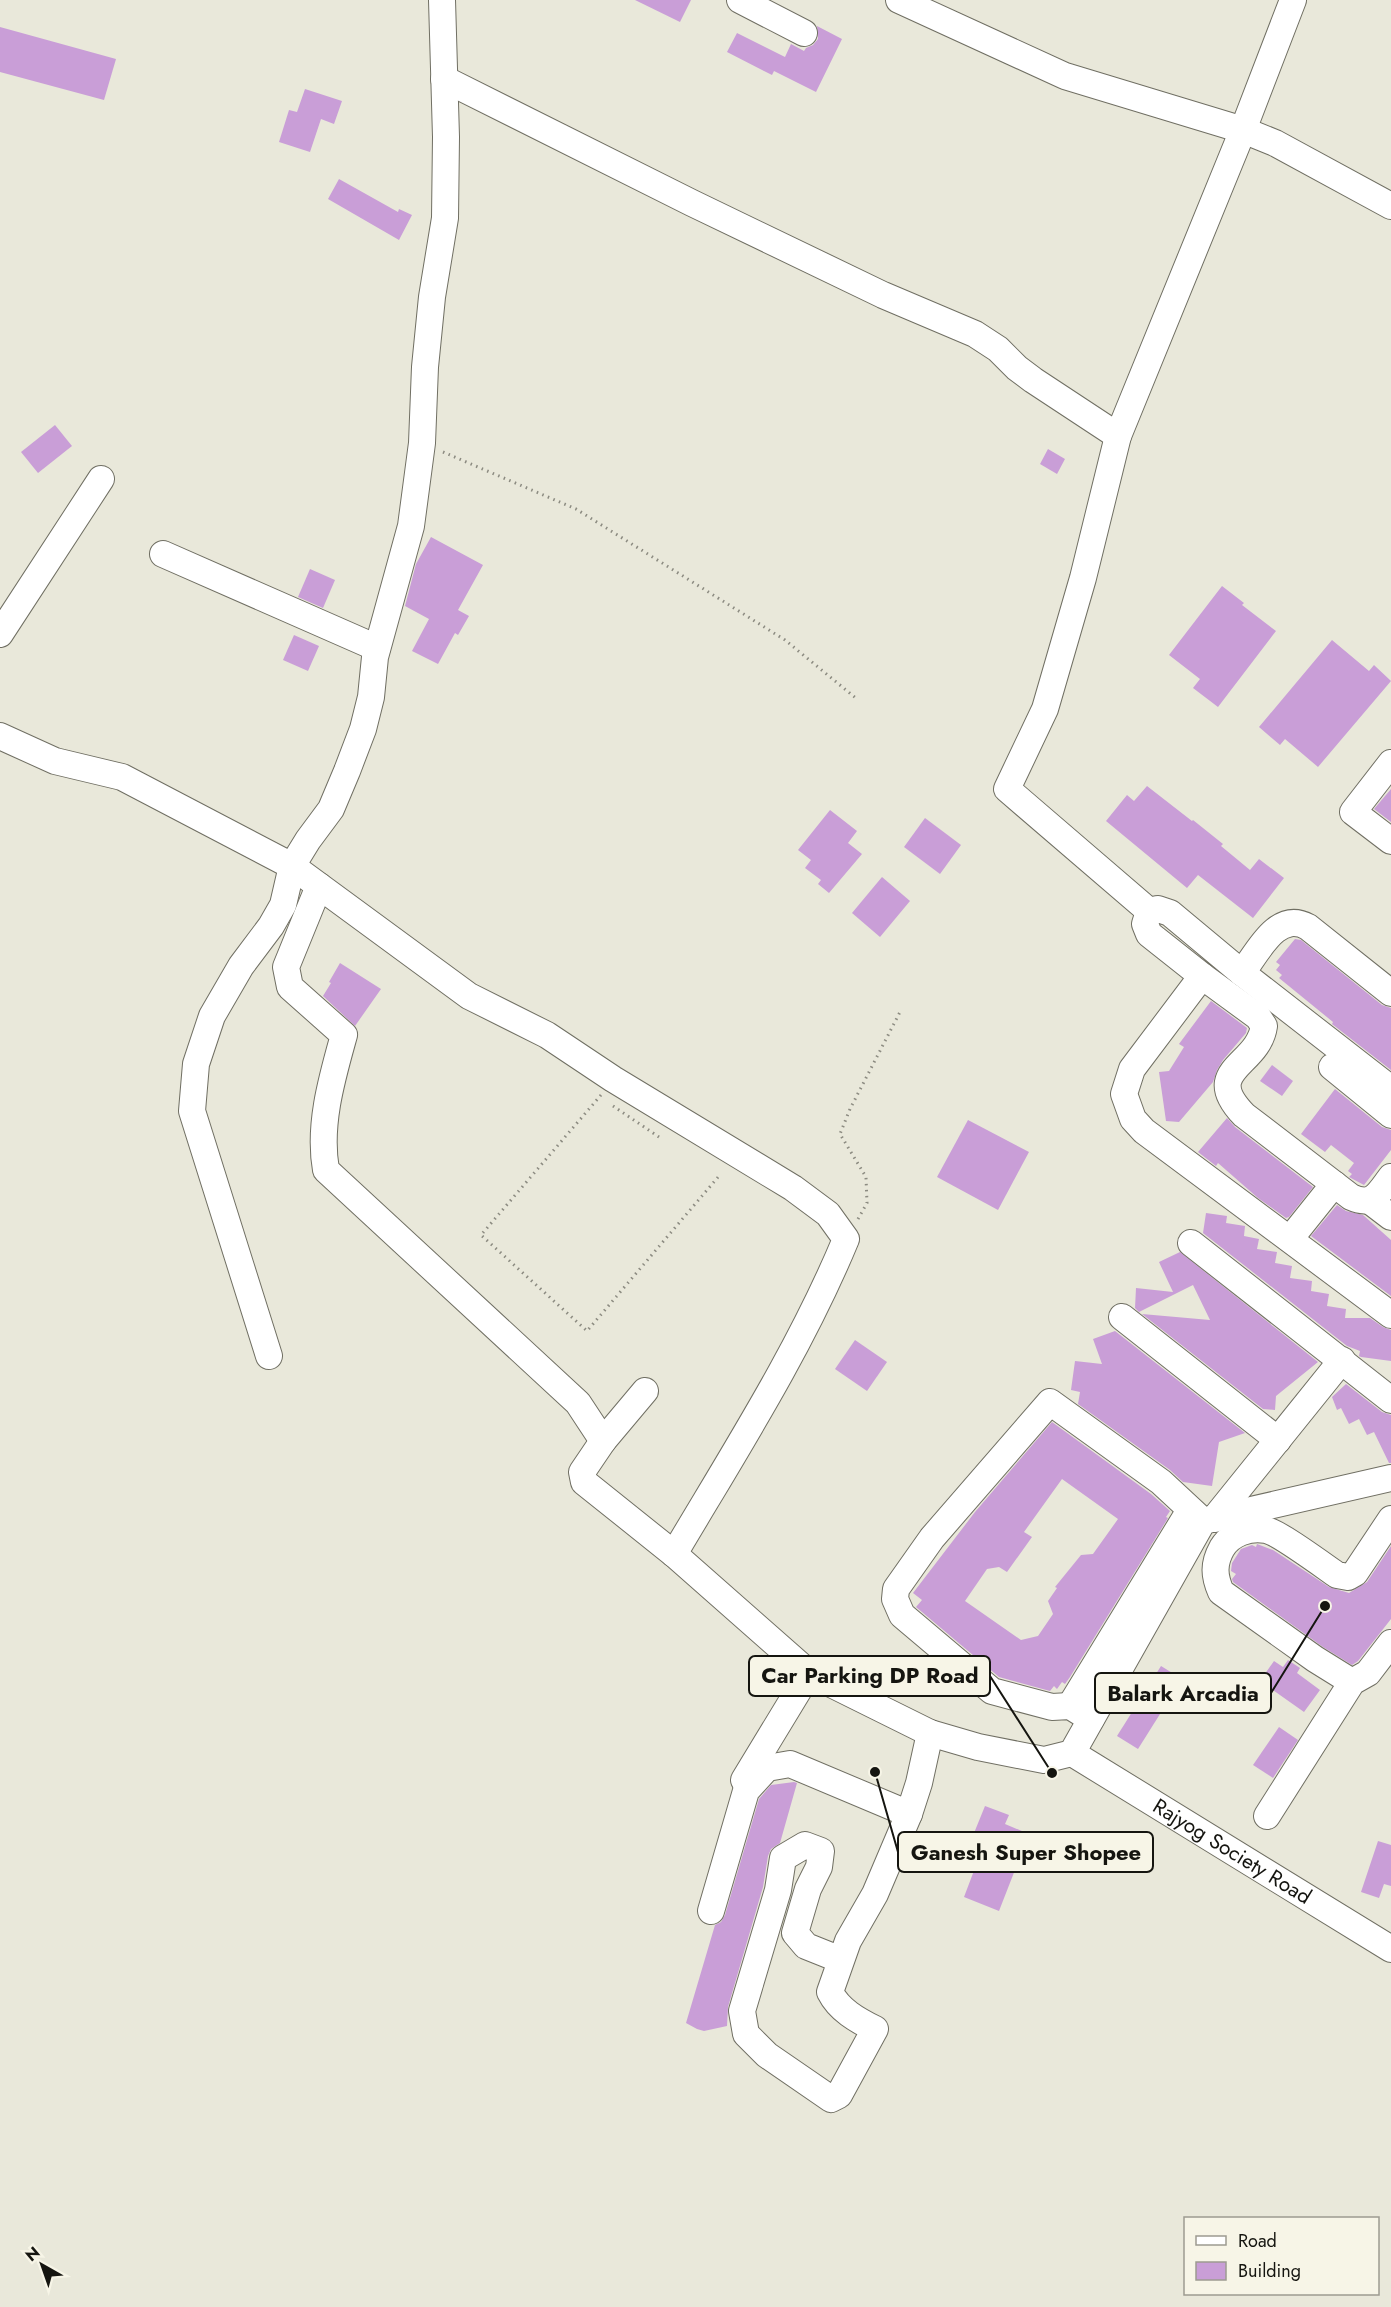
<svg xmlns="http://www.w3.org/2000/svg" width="1391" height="2307" font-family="Jost,sans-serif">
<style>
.building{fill:#c99ed7;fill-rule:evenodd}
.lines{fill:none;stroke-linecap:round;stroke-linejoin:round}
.minor-casing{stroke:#706f63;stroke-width:28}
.path{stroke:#8c8b81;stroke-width:3;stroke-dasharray:1.5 4.5;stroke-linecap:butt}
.minor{stroke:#fff;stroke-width:26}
.labels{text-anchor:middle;stroke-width:6;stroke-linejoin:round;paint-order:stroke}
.street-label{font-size:21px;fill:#151510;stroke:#f7f5e7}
.leader{fill:none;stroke:#151510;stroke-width:2}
.callout-dot{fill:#151510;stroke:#f7f5e7;stroke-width:2}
.callout{fill:#f7f5e7;stroke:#151510;stroke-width:2}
.callout-label{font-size:22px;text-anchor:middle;font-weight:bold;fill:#151510}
</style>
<rect width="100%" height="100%" fill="#e9e8da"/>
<g class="building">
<path d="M635,0H691L680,22Z"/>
<path d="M817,26L842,39L816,92L774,71L772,75L727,52L737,33L785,57L791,44L804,51L806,48L813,45L818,39Z"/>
<path d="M0,27L116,59L104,100L0,72Z"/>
<path d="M305,89L342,101L334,124L321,119L310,152L279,142L289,110L297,112Z"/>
<path d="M339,179L398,212L399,209L412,215L399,240L328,199Z"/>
<path d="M55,425L72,446L38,473L21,452Z"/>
<path d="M1048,449L1065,459L1057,474L1040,464Z"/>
<path d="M431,537L483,565L458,610L469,616L458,635L455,633L438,664L412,651L429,619L405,606L416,564Z"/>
<path d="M310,569L335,580L323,608L298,597Z"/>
<path d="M1222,586L1244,603L1242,605L1276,631L1218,707L1193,688L1200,679L1169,655Z"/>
<path d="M294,635L319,646L308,671L283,660Z"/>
<path d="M1332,640L1369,671L1374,665L1391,681L1318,767L1285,739L1280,745L1259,727Z"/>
<path d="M1147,786L1192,821L1193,820L1223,844L1221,846L1250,870L1259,859L1284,878L1253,918L1198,875L1187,888L1106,821L1127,795L1134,801Z"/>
<path d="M1391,789V822L1374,809Z"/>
<path d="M830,810L857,831L848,843L862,854L829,893L818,884L821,880L805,868L811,860L798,850Z"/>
<path d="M925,818L961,845L940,874L904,847Z"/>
<path d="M882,877L910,901L880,937L852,913Z"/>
<path d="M1295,939L1301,940L1382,1005L1391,1008V1070L1332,1024L1333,1022L1279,978L1282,975L1276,970L1280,965L1276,962Z"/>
<path d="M340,963L381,989L355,1026L323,996L331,983L329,982Z"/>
<path d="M1211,1001L1247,1028L1246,1033L1223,1060L1217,1070L1213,1082L1179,1122L1166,1121L1159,1072L1169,1071L1184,1047L1179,1044Z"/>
<path d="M1272,1065L1293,1081L1282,1096L1260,1081Z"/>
<path d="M1335,1089L1382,1127L1391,1130V1150L1364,1185L1349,1177L1352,1174L1348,1171L1354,1163L1331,1145L1325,1152L1301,1134Z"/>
<path d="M1227,1118L1235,1127L1313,1187L1289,1217L1286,1218L1258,1198L1218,1163L1216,1166L1198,1152Z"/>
<path d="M968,1120L1029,1152L998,1210L937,1177Z"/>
<path d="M1337,1205L1346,1211L1363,1215L1391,1240V1296L1311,1236Z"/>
<path d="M1206,1213L1227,1216L1226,1223L1245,1226L1244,1236L1259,1239L1257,1249L1277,1252L1275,1263L1292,1266L1290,1278L1312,1281L1311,1291L1329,1294L1327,1306L1346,1309L1345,1318H1370L1383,1327L1391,1330V1361L1361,1357L1359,1356L1360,1351L1347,1346L1203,1233Z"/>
<path d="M1180,1252L1318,1362L1276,1396L1275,1410L1263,1409L1142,1314L1210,1320L1193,1285L1139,1312L1135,1308L1136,1288L1173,1292L1159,1262Z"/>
<path d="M1115,1331L1245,1433L1219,1442L1212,1486L1183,1482L1170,1470L1078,1404L1080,1392L1071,1390L1075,1361L1102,1364L1093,1339Z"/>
<path d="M855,1340L887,1362L867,1391L835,1369Z"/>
<path d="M1346,1384L1382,1412L1391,1415V1463H1389L1374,1432L1367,1435L1359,1419L1349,1424L1341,1408L1337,1410L1332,1397Z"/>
<path d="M1052,1422L1151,1494L1170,1511L1166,1517L1168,1518L1070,1677L1065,1684L1062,1682L1057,1689L1054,1686L1050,1691L999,1677L916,1607L922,1600L913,1593L975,1512ZM1062,1479L1118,1519L1093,1554L1081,1555L1055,1587L1057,1588L1048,1601L1053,1614L1038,1636L1021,1640L965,1601L987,1569L999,1567L1007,1572L1032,1537L1024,1532Z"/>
<path d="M1257,1544L1273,1550L1329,1587L1349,1593L1367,1582L1391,1546V1619L1358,1661L1352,1665L1323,1647L1233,1582L1232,1579L1236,1574L1231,1571L1232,1563L1241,1549L1252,1545L1256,1547Z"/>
<path d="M1288,1660L1300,1668L1297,1673L1320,1690L1304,1712L1260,1681L1274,1661L1283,1667Z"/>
<path d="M1161,1666L1182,1679L1138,1749L1117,1736Z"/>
<path d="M1279,1727L1298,1740L1273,1778L1253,1765Z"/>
<path d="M794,1782L797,1783L780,1843L771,1849L768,1856L763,1887L728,2007L727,2026L704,2031L697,2029L686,2023L715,1925L721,1922L725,1915L759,1799L771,1785Z"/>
<path d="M985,1806L1009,1815L1005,1824L1029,1834L999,1911L964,1897L975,1868L955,1861L965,1836L972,1838Z"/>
<path d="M1378,1841L1391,1845V1886L1384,1884L1379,1898L1361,1892Z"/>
</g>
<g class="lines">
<defs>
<g id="minor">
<path d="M740,0L804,33"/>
<path d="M899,0L1065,76L1243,130L1275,143L1391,206"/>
<path d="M444,79L692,203L883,295L975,334L998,349L1017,368L1033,380L1118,436"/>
<path d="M163,554L377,648"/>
<path d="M0,634L101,479"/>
<path d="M0,736L55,761L122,777L292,866L469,996L547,1035L613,1079L793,1188L828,1214L846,1239C800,1350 735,1451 674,1554"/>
<path d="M1391,763L1353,812L1391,841"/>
<path d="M319,886L286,967L290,987L344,1035C332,1078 318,1125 326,1170L578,1403L603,1441"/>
<path d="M1149,911L1007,789L1045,709L1083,578L1118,436L1243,130L1293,0"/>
<path d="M1242,973L1391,1089"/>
<path d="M1202,976L1149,934L1145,924L1149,911L1158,909L1170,913L1242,973C1258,952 1277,910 1308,927L1391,993"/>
<path d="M1332,1067L1391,1115"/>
<path d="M1391,1177C1378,1194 1373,1207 1351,1197L1244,1115C1200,1069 1258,1067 1264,1026L1258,1017L1202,976L1132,1069L1124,1094L1133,1119L1144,1131L1391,1315"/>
<path d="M1370,1201L1391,1217"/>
<path d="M1290,1239L1334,1184"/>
<path d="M1191,1243L1391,1400"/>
<path d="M1122,1317L1278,1440"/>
<path d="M269,1356L192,1111L196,1064L212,1016L241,966L271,926L283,905L292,866L308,840L331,809L347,771L363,729L371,697L375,657L411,526L422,443L425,367L432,297L445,218L446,137L442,0"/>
<path d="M645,1391L603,1441L582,1472L584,1482L674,1554L809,1673L930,1733L978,1747L1044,1760L1072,1753L1203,1521L1391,1478"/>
<path d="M1214,1519L1342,1360"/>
<path d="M1352,1682L1315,1659L1221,1592C1214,1576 1213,1564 1222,1548C1231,1533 1250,1527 1266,1530C1278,1532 1324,1566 1337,1575L1348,1577L1355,1573L1391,1519"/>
<path d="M1070,1706L1190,1510"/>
<path d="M1091,1719L1070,1706L1052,1707L992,1691L902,1615L895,1599L896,1589L932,1538L1050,1402L1161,1482L1203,1521"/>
<path id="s1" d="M1072,1753L1391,1949"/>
<path d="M744,1780L809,1673"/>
<path d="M1267,1816L1352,1682L1368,1673L1391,1643"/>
<path d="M711,1911L746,1791L767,1768L790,1764L909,1814"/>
<path d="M841,1960L806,1946L795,1933L808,1889L819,1867L821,1851L805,1845L783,1858L778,1890L742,2011L746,2034L767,2055L831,2099L839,2095L875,2029C857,2020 839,2010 830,1992L848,1941L875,1894L909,1814L919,1783L930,1733"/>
</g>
</defs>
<use href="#minor" class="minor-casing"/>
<g class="path">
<path d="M443,452L576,509L785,640L857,699"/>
<path d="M601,1095L481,1235L587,1331L719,1176"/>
<path d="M613,1106L659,1137"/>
<path d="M858,1219L867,1203L866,1177L840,1134L850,1109L900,1012"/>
</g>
<use href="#minor" class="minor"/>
</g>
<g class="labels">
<g class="street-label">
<text dy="7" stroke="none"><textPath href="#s1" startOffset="188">Rajyog Society Road</textPath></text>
</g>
</g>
<path class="leader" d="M1052 1773L990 1676M1325 1606L1271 1693M875 1772L898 1852"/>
<g class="callout-dot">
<circle cx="1052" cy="1773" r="6"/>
<circle cx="1325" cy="1606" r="6"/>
<circle cx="875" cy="1772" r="6"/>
</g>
<g class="callout">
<rect x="749" y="1656" width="241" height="40" rx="6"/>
<rect x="1095" y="1673" width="176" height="40" rx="6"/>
<rect x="898" y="1832" width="255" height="40" rx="6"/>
</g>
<g class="callout-label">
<text x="870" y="1683">Car Parking DP Road</text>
<text x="1183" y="1701">Balark Arcadia</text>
<text x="1026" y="1860">Ganesh Super Shopee</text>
</g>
<rect x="1184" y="2217" width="195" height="78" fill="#f7f5e7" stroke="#9d9b91" stroke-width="1.5"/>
<rect x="1196" y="2236" width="30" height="9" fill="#ffffff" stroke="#9d9b91" stroke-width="1.5"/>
<text x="1238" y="2247" font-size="18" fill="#151510">Road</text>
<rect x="1196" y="2262" width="30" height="18" fill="#c99ed7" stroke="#9d9b91" stroke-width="1.5"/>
<text x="1238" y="2277" font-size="18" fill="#151510">Building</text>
<g transform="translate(42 2265) rotate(320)" stroke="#f7f5e7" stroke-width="4.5" paint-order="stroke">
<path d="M0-4.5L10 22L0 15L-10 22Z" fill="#151510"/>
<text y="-9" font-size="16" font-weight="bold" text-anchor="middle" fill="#151510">N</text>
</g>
</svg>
